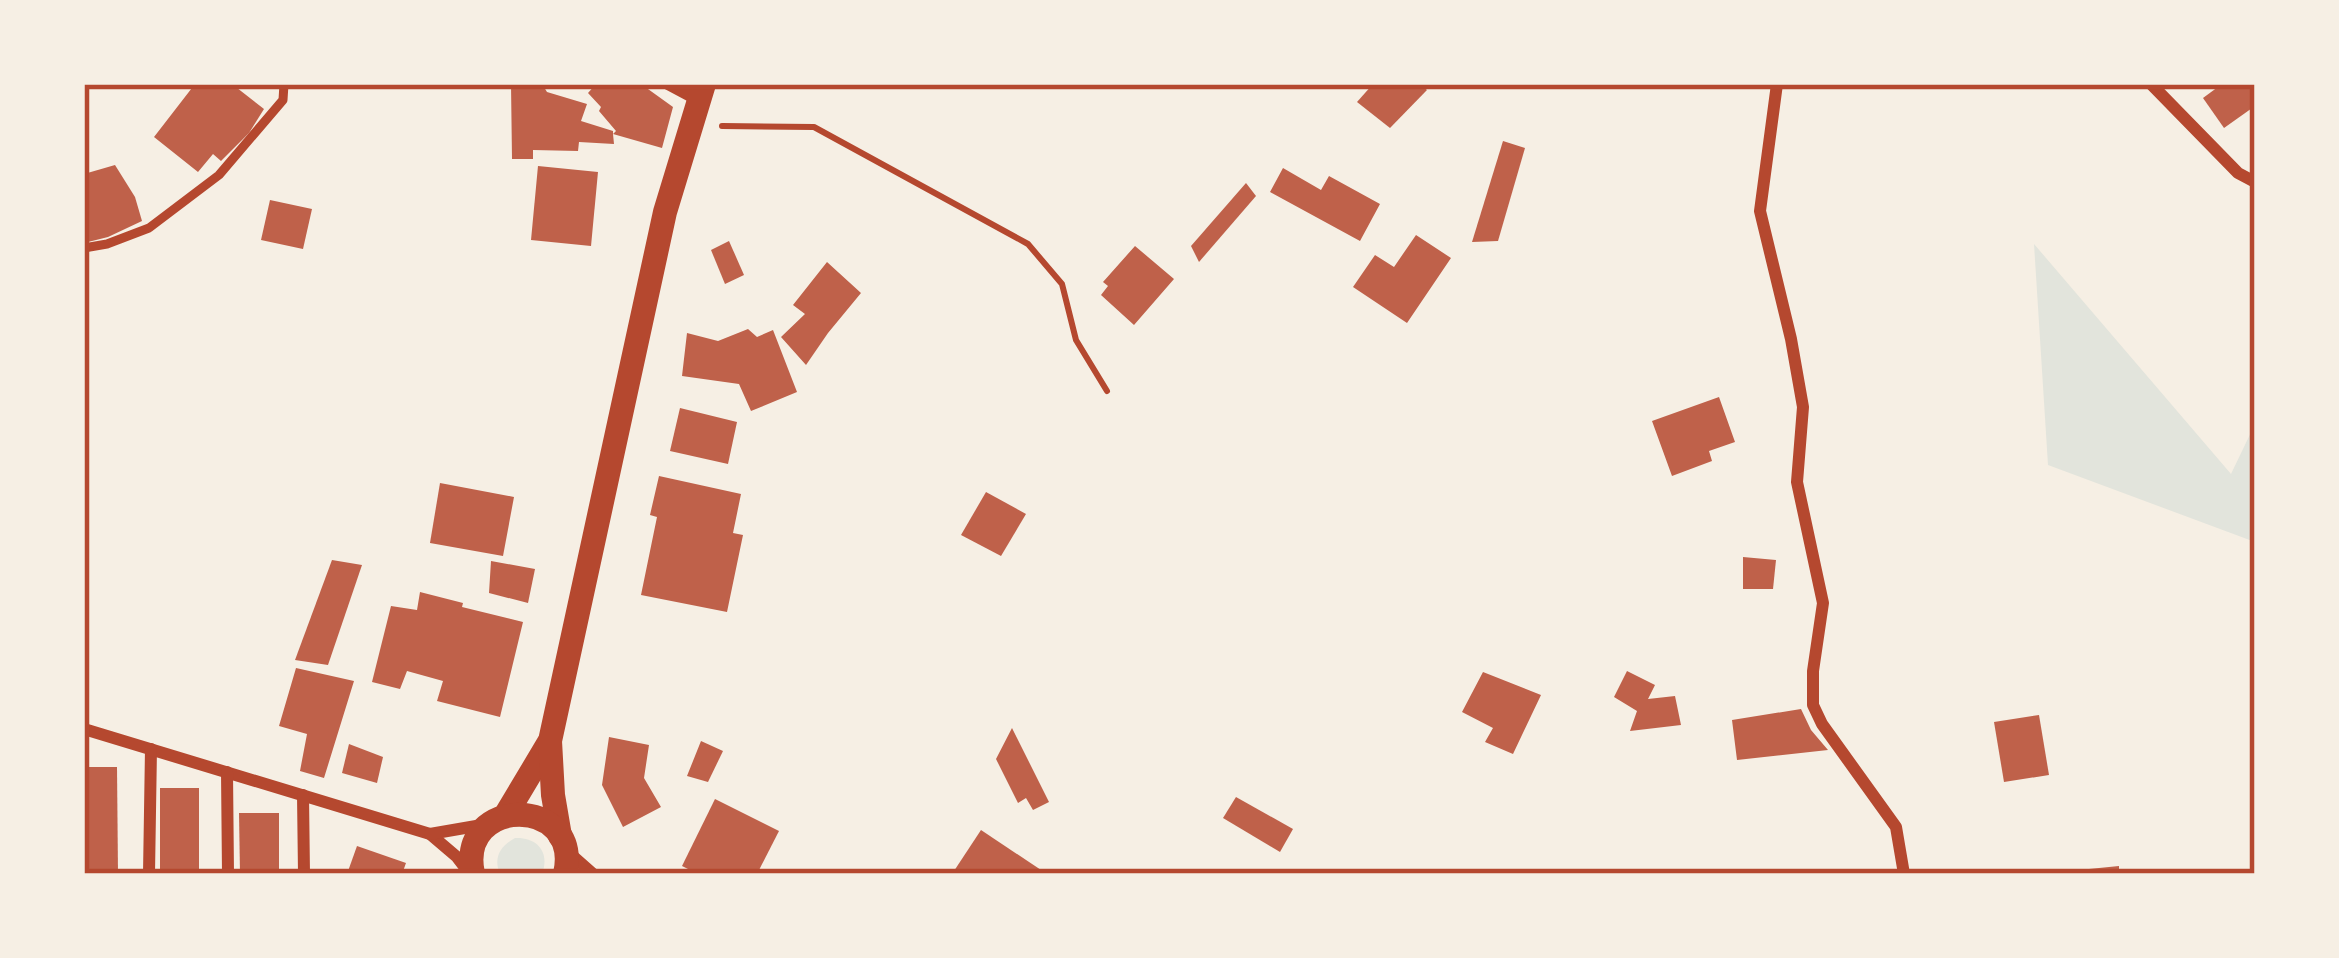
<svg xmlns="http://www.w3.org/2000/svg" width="2339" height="958" font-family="'Work Sans',sans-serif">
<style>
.green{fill:#e2e4dc}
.building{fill:#bf614a}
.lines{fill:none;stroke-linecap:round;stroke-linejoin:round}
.path{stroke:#b5482f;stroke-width:6}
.service{stroke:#b5482f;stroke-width:9}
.minor{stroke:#b5482f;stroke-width:12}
.secondary{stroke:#b5482f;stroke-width:24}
.neatline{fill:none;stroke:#b5482f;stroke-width:4.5}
</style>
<rect width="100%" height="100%" fill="#f6efe4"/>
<g class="green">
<path d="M2034,244L2231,474L2255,424V542L2048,465Z"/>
<path d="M515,838C538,837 550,853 542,874H500C493,858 500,846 515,838Z"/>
</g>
<g class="building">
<path d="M195,84H232L264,109L249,133L221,161L213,154L198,172L154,137Z"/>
<path d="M511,84H542L547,92L587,104L581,121L613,131V134L616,131L599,111L601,107L588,93L596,84H641L673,107L662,148L613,134L614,144L579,142L578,151L533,150V159H512Z"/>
<path d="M1373,84H1420L1427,90L1390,128L1357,102Z"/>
<path d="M2222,84H2255V106L2224,128L2203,98Z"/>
<path d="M1503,141L1525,148L1498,241L1472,242Z"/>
<path d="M115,165L135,197L142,221L108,237L84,243V174Z"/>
<path d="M538,166L598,172L591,246L531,240Z"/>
<path d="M1283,168L1321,190L1329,176L1380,204L1360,241L1270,192Z"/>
<path d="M1246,183L1256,196L1199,262L1191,246Z"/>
<path d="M270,200L312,209L303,249L261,240Z"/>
<path d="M1416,235L1451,258L1407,323L1353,287L1375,255L1394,267Z"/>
<path d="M729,241L744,275L725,284L711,250Z"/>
<path d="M1135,246L1174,279L1134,325L1101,295L1108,286L1103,282Z"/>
<path d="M827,262L861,293L828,333L806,365L781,337L805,314L793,305Z"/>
<path d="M748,329L757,337L773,330L797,392L751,411L739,384L682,376L687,333L718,341Z"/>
<path d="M1719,397L1735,442L1709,451L1712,461L1672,476L1652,421Z"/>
<path d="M680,408L737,422L728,464L670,451Z"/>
<path d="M659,476L741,494L733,533L743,535L727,612L641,595L657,517L650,515Z"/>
<path d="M440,483L514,497L503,556L430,543Z"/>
<path d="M986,492L1026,514L1001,556L961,535Z"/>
<path d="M1743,557L1776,560L1773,589H1743Z"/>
<path d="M332,560L362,565L328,665L295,660Z"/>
<path d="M491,561L535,569L528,603L489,593Z"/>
<path d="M420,592L463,603L462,607L523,622L500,717L437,701L443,681L407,671L400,689L372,682L391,606L417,610Z"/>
<path d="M296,668L354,681L324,778L300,771L307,734L279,726Z"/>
<path d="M1627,671L1655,685L1648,699L1675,696L1681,725L1630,731L1637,711L1614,697Z"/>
<path d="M1483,672L1541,695L1513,754L1485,742L1493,728L1462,712Z"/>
<path d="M1801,709L1811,730L1828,750L1737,760L1732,720Z"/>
<path d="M2039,715L2049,775L2004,782L1994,722Z"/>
<path d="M1012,728L1049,802L1033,810L1026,798L1018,803L996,759Z"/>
<path d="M609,737L649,745L644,778L661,807L623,827L602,785Z"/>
<path d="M701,741L723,751L708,782L687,776Z"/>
<path d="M349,744L383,757L377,783L342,773Z"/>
<path d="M84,767H117L118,874H84Z"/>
<rect x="160" y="788" width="39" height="86"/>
<path d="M1236,797L1293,829L1280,852L1223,818Z"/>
<path d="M715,799L779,831L757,874H698L682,866Z"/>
<path d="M239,813H279V874H240Z"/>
<path d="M981,830L1047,874H952Z"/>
<path d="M357,846L406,863L402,874H347Z"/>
<path d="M2119,866V874H2070L2069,871Z"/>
</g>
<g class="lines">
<path class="path" d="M722,126L814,127L1028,244L1062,284L1076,340L1107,391"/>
<path class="service" d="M84,248L107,244L149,228L219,175L283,100L284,84"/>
<g class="minor">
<path d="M668,84L698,100"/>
<path d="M1777,84L1760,211L1791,339L1803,407L1797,482L1823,603L1813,671V705L1822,724L1896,827L1904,874"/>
<path d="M2151,84L2238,173L2255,182"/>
<path d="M84,729L430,834L457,857L470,874"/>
<path d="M227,772L228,874"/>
<path d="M303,795L304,874"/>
<path d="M430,834L482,825"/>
<path d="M567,851L593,874"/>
<path d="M149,874L151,749"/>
</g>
<g class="secondary">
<path d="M505,816L548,744"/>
<path d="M560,836L553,795L550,741L665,212L704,84"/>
<path d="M473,874C456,795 583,795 565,874"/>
</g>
</g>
<rect width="2339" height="958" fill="none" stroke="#f6efe4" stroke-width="174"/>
<rect x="87" y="87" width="2165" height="784" class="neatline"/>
</svg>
